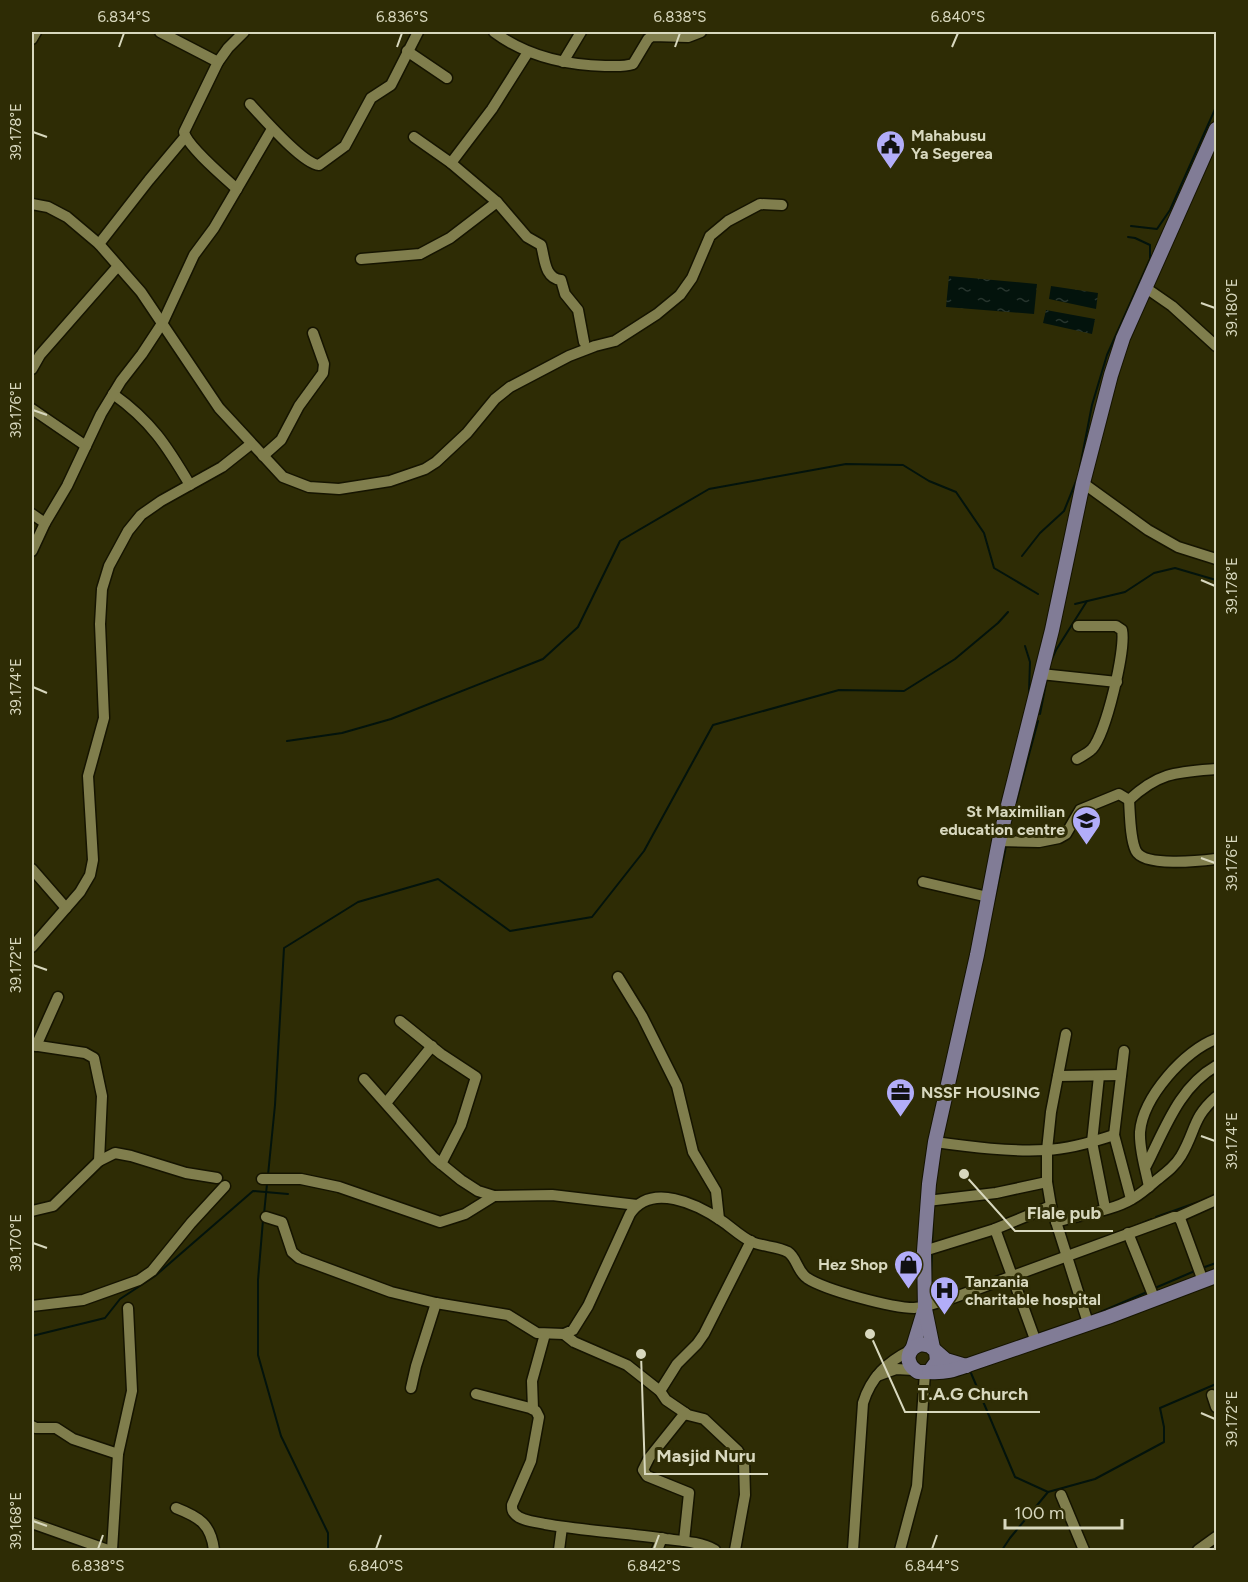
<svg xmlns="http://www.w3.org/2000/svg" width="1248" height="1582" font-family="Figtree,sans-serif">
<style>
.water{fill:url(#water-ripples)}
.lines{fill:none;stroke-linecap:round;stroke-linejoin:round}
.stream{stroke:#03130c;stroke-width:2}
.minor-casing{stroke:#151400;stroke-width:13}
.major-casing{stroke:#151400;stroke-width:16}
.minor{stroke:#807e4d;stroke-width:10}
.major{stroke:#817c96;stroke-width:14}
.ticks{fill:none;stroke:#d8d8be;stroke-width:2}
.labels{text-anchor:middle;stroke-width:6;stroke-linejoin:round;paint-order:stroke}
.poi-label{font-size:16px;font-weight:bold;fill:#d8d8be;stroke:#2e2c05;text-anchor:start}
.leader{fill:none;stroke:#d8d8be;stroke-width:2}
.callout-dot{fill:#d8d8be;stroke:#2e2c05;stroke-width:2}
.callout-label{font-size:18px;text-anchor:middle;font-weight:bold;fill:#d8d8be;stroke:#2e2c05;stroke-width:6;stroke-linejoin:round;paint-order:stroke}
.neatline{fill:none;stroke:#d8d8be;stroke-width:2}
.ticks-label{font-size:15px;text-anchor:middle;fill:#d8d8be}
</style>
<defs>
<pattern id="water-ripples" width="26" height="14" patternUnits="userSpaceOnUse" patternTransform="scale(1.5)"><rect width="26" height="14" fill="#03130c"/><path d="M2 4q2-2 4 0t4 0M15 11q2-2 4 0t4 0" fill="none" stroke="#27352e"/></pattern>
</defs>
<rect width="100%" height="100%" fill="#2e2c05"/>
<g class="water">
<path d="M949,276L1037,284L1034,314L946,307Z"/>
<path d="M1051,286L1098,293L1096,309L1049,299Z"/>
<path d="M1046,310L1095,319L1092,334L1043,323Z"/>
</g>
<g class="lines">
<g class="stream">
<path d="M1131,226L1157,229L1170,210L1216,107"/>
<path d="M1080,467L1092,405L1107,355L1150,259V245L1135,238L1128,237"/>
<path d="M1022,556L1040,533L1064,511L1077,479"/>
<path d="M1075,604L1125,592L1154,573L1175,568L1216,580"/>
<path d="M1025,646L1030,662L1029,693"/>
<path d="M1050,663L1056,650L1087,601"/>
<path d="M1040,714L1047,678"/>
<path d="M287,741L342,733L391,719L543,659L578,627L620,541L709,489L846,464L903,465L929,481L956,492L984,533L994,568L1038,594"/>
<path d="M1011,821L1038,721"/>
<path d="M994,902L1006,846"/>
<path d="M268,1175L275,1105L284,948L358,902L438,879L510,931L592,917L644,851L713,725L839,690L904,691L955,659L998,623L1008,612"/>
<path d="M264,1214L267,1184"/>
<path d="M1156,1217L1207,1199"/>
<path d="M263,1220L258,1280V1355L281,1436L328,1533V1550"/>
<path d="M1135,1226L1152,1219"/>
<path d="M932,1244L933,1219"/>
<path d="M1202,1268L1216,1263"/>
<path d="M931,1277L932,1252"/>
<path d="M1155,1288L1197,1270"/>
<path d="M1089,1317L1147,1292"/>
<path d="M1038,1334L1064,1325"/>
<path d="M32,1336L105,1318L120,1299L155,1276L253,1191L288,1194"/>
<path d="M971,1373L1015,1477L1048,1492L1095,1479L1164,1442V1427L1160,1408L1216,1384"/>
<path d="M1002,1550L1010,1538L1048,1492"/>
</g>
<defs>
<g id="minor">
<path d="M160,32L218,62"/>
<path d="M494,32C526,56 565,65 605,66C614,66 624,67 633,64L648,39L652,36L688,37L701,32"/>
<path d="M32,39L36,32"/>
<path d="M407,51L447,78"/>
<path d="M563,62L581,32"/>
<path d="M250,104C262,117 303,164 319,165L345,146L371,98L391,85L418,32"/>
<path d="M414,137L451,163L497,202L527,237L541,245C545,258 544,278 561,280L565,294L578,310L584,342"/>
<path d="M451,163L492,109L528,52"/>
<path d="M237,189C225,178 187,146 184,132L218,62L228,48L244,32"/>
<path d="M32,204L48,207L67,217L99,244L141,292L219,408L283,477L309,487L339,489L390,481L425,469L436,462L467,433L495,399L510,387L569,356L595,346L615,341L657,314L680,295L692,278L710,236L728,221L760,204L782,205"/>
<path d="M99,244L149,180L185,137"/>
<path d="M361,259L420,254L450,238L497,202"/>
<path d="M1146,288L1172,306L1216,346"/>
<path d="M32,369L40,355L118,266"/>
<path d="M113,394C151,421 167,446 190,485"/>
<path d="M32,409L86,446"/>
<path d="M263,456L281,440L299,406L323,373L324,364L313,333"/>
<path d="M1083,483L1148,530L1178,547L1216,559"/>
<path d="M32,514L45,523"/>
<path d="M32,551L45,523L67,486L101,414L121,381L142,354L163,322L194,255L214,228L272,129"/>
<path d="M1041,674L1117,682"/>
<path d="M1077,759C1082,756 1088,753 1092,749C1106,734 1126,649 1122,630L1116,626H1078"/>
<path d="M1129,800C1159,772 1177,772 1216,769"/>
<path d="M999,841L1039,842L1059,838L1066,834L1080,810L1119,794L1129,800C1130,814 1130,839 1136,851C1144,867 1200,861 1216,859"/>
<path d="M32,869L66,908"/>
<path d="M923,882L988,897"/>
<path d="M32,947L80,892L90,875L93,860L88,776L104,718L100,624L102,589L109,566L128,531L141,515L161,501L222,467L251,444"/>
<path d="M618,977L642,1016L677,1086L693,1152L716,1191L719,1219"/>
<path d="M400,1021L441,1054L476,1077L461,1125L441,1164"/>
<path d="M1066,1034L1051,1112L1047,1150V1182L1051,1206L1088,1323"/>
<path d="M32,1045L85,1053L94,1058L102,1096L99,1161"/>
<path d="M36,1046L58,997"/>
<path d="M1124,1051L1114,1135L1131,1199"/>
<path d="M1058,1076L1121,1075"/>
<path d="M1099,1076L1092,1142L1105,1208"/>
<path d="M364,1079L434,1158L461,1180L478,1191L494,1196L552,1195L637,1205"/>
<path d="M386,1103L432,1046"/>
<path d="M935,1142C971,1147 1010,1152 1046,1150C1069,1149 1093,1142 1114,1135"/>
<path d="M1146,1166C1165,1129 1179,1087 1216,1066"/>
<path d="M262,1179H301L339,1187L440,1222L465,1214L494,1196"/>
<path d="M1149,1187C1146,1170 1139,1150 1140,1132C1143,1097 1185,1050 1216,1039"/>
<path d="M927,1201L996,1193L1047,1182"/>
<path d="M32,1211L53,1206L99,1161L115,1153L131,1156L186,1173L217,1178"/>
<path d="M266,1217L282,1222L292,1252L299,1258L391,1292L436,1303L508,1315L537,1333L564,1334L573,1330L588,1306L630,1214C651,1182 697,1204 722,1221C731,1227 741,1237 752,1242C764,1247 777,1246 788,1252C797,1258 797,1271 807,1278C825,1290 892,1308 914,1308C926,1307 939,1302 950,1299L1174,1217H1178L1181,1221L1203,1281"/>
<path d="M1178,1217L1216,1200"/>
<path d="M1056,1222C1079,1215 1112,1211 1132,1199C1141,1194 1150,1186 1158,1179C1167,1172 1175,1166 1181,1156C1196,1131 1192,1118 1216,1097"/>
<path d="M995,1229L1036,1342"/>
<path d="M1128,1233L1155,1300"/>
<path d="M924,1251L995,1229L1051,1206"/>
<path d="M32,1306L83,1300L139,1280L152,1271L191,1223L225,1186"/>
<path d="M564,1334L574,1342L627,1365L660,1391L666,1400L688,1415L704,1419L738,1451L744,1461L745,1495L735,1550"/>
<path d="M877,1376L896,1369L914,1370"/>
<path d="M411,1388L416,1366L436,1303"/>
<path d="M660,1391L677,1364L697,1344L704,1334L751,1241"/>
<path d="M476,1394L530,1408L536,1411L539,1417L531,1461L512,1505C512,1509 512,1511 515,1514C521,1521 537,1522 545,1524C585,1531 626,1533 666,1539C682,1541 701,1542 715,1550"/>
<path d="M1212,1395L1216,1407"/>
<path d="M533,1409L532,1381L545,1334"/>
<path d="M32,1426L36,1428H56L73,1439L118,1454"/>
<path d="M1061,1495L1084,1550"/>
<path d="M176,1508C199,1517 211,1524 214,1550"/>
<path d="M32,1523L108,1550"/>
<path d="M684,1541L689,1493L647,1476L643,1470L649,1458L685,1413"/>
<path d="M112,1550L118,1454L132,1391L128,1308"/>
<path d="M559,1550L562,1527"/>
<path d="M657,1550L662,1538"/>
<path d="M853,1550L863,1403C871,1377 887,1362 911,1350"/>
<path d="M900,1550L917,1486L925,1373"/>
<path d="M1198,1550L1216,1537"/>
</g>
<g id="major">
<path d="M913,1347L924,1311"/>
<path d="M933,1348L925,1309L924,1251L929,1184L935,1142L977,955L999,841L1052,630L1083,483L1111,375L1123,338L1216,129"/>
<path d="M936,1352L937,1361L929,1372H918C904,1363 906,1349 921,1344L930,1346L946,1360L966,1366"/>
<path d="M929,1372C947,1373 954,1370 971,1364L1108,1317L1216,1276"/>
</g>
</defs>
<use href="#minor" class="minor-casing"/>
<use href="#major" class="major-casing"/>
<use href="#minor" class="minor"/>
<use href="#major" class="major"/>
</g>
<path class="ticks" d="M119,47L124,33M397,47L402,33M675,47L680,33M952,47L958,33M33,132L47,137M1201,303L1215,308M33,410L47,415M1201,580L1215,586M33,687L47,693M1201,858L1215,863M33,965L47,970M1201,1136L1215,1141M33,1243L47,1248M1201,1413L1215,1419M33,1521L47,1526M98,1549L103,1535M376,1549L381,1535M654,1549L659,1535M932,1549L937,1535"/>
<defs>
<symbol id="civic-pin" viewBox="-11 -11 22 30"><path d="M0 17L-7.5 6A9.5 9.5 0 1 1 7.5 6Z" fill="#b2adf9" stroke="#2e2c05"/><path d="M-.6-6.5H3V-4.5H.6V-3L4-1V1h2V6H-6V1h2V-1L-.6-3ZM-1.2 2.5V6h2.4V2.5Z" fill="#111"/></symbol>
<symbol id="school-pin" viewBox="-11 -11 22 30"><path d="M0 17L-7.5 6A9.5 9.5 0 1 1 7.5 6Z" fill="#b2adf9" stroke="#2e2c05"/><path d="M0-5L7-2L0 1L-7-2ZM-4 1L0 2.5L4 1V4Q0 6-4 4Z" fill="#111"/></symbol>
<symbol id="office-pin" viewBox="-11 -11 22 30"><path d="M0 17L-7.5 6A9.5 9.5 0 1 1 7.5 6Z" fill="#b2adf9" stroke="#2e2c05"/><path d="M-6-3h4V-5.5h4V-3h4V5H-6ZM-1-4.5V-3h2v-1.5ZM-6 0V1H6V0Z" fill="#111"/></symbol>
<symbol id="shop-pin" viewBox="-11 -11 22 30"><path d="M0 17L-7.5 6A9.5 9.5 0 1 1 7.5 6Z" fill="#b2adf9" stroke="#2e2c05"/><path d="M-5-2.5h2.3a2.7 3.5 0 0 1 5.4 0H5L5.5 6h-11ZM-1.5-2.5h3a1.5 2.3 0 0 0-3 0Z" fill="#111"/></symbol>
<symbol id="hospital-pin" viewBox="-11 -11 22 30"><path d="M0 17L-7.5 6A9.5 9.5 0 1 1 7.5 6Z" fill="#b2adf9" stroke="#2e2c05"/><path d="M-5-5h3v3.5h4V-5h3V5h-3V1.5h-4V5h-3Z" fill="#111"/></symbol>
</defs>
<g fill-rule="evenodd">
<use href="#civic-pin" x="874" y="128" width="33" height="45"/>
<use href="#school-pin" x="1070" y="804" width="33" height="45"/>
<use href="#office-pin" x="884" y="1076" width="33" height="45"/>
<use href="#shop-pin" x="892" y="1248" width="33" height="45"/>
<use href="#hospital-pin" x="928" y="1274" width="33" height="45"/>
</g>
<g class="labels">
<g class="poi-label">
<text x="911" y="141">Mahabusu<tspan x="911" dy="18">Ya Segerea</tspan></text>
<text x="1065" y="817" text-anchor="end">St Maximilian<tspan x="1065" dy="18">education centre</tspan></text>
<text x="921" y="1098">NSSF HOUSING</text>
<text x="888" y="1270" text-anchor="end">Hez Shop</text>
<text x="965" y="1287">Tanzania<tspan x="965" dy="18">charitable hospital</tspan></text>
</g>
</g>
<path class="leader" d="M964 1174L1015 1231H1113M870 1334L905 1412H1040M641 1354L645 1474H768"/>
<g class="callout-dot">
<circle cx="964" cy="1174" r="6"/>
<circle cx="870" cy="1334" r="6"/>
<circle cx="641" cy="1354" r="6"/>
</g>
<g class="callout-label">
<text x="1064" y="1219">Flale pub</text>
<text x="973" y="1400">T.A.G Church</text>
<text x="706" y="1462">Masjid Nuru</text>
</g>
<rect width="1248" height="1582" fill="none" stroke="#2e2c05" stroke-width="66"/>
<path d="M1005 1519v9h117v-9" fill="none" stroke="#d8d8be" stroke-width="3"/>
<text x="1014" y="1519" font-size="18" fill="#d8d8be" stroke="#2e2c05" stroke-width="4.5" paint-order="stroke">100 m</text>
<rect x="33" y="33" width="1182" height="1516" class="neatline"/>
<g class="ticks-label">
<text x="124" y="22">6.834°S</text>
<text x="402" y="22">6.836°S</text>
<text x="680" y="22">6.838°S</text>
<text x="958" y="22">6.840°S</text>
<text transform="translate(16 132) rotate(-90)" y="5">39.178°E</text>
<text transform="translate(1232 308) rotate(-90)" y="5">39.180°E</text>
<text transform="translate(16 410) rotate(-90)" y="5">39.176°E</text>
<text transform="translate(1232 586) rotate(-90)" y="5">39.178°E</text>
<text transform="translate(16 687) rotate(-90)" y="5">39.174°E</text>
<text transform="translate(1232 863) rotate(-90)" y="5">39.176°E</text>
<text transform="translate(16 965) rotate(-90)" y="5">39.172°E</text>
<text transform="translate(1232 1141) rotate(-90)" y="5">39.174°E</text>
<text transform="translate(16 1243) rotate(-90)" y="5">39.170°E</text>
<text transform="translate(1232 1419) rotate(-90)" y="5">39.172°E</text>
<text transform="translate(16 1521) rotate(-90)" y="5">39.168°E</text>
<text x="98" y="1571">6.838°S</text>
<text x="376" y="1571">6.840°S</text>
<text x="654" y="1571">6.842°S</text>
<text x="932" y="1571">6.844°S</text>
</g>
</svg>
